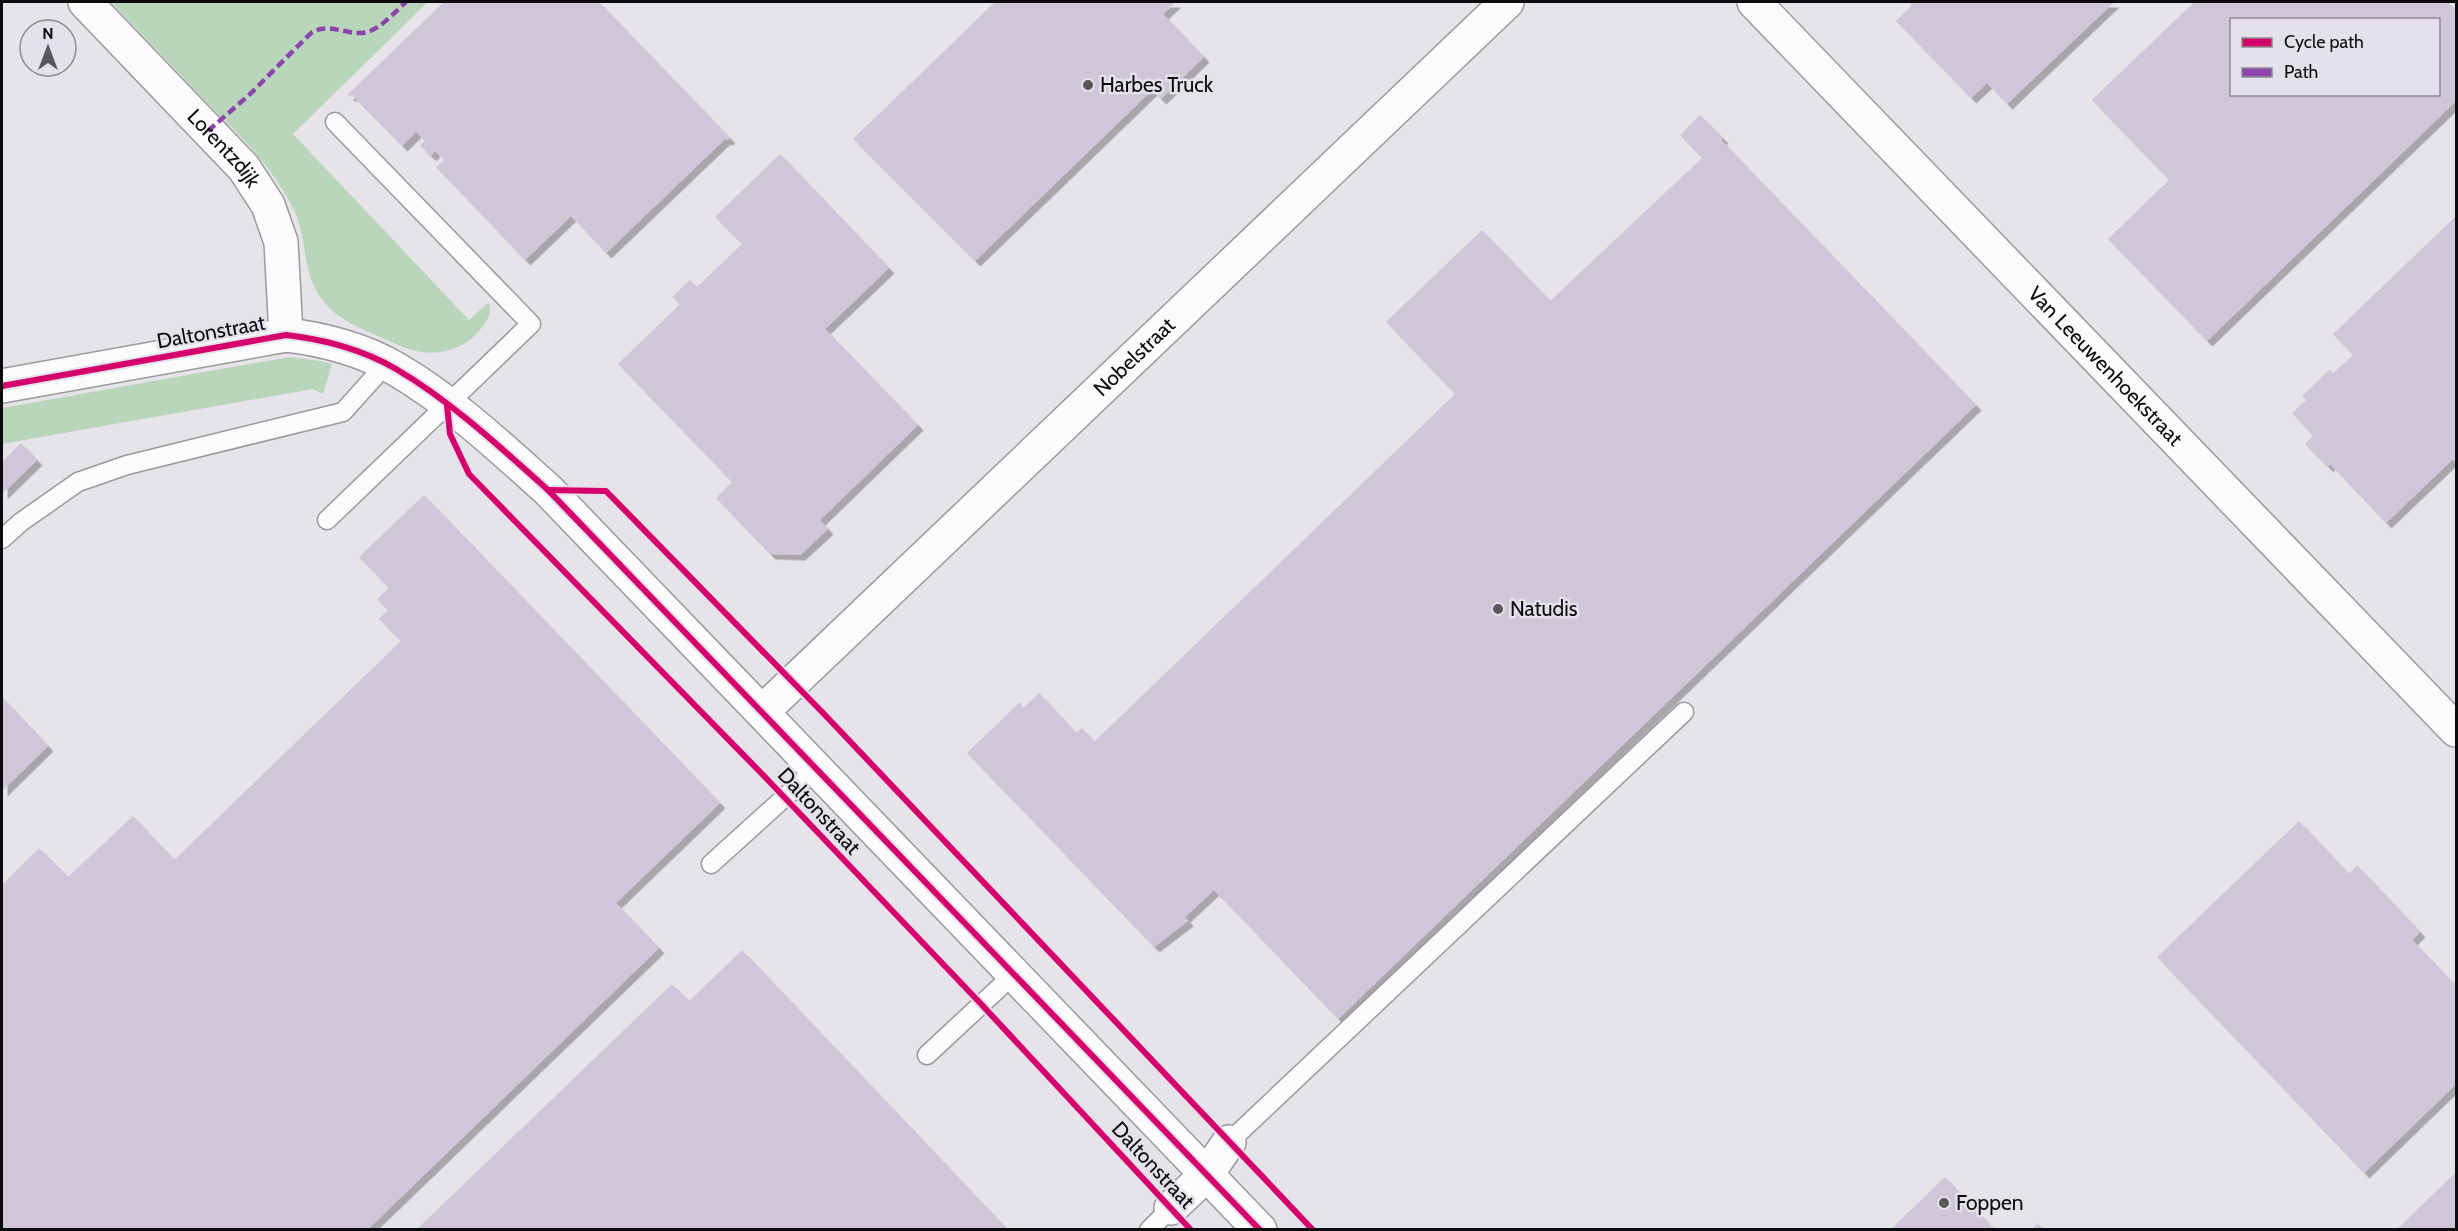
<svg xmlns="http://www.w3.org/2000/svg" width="2458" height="1231" font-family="Cabin,sans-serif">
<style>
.green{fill:#b8d7ba}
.building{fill:#cfc6d8;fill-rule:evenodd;filter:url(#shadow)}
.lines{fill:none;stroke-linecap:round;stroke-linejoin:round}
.lane-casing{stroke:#9b999d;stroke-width:21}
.street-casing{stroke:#9b999d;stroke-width:36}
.lane{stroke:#fbfbfc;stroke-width:18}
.street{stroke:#fbfbfc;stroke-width:33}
.quiet{stroke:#8e44ad;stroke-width:4.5;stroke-dasharray:9 4.5;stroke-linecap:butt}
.cycleway-casing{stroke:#e5e1eb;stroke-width:10}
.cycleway{stroke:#d6006c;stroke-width:6}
.poi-dot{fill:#58575b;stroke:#e5e1eb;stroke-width:2}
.labels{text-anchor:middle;stroke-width:5;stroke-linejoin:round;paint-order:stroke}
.poi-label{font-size:21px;fill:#0c0b0e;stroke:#e5e1eb;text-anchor:start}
.street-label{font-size:21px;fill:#0c0b0e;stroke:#e5e1eb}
</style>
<defs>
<filter id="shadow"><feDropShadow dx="5.5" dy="5.5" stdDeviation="0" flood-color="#0004"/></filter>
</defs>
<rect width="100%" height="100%" fill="#e6e3e9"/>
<g class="green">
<path d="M111,2H428L293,134L469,320L488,303L490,305C493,318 477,335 467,342C443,357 418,355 394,343C370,332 341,323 324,302C303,277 307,246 297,217C291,202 279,183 269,170C253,148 233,129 214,110C180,74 145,38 111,2Z"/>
<path d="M289,357L320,361L332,364L323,394L313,389L2,444V408Z"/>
</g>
<g class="building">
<path d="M444,2H599L730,138L727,140L725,139L606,253L571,216L525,260L436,167L444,160L435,151L431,156L420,146L425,140L416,132L402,146L352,95L350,97L348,94Z"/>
<path d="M995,2H1176L1163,14L1204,57L1161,99L1152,90L975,261L853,139Z"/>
<path d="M1909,2H2114L2007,104L1987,83L1971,98L1896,21L1912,5Z"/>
<path d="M2194,2H2448L2456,11V101L2207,341L2108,239L2169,180L2092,100ZM2232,20H2438V94H2232Z"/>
<path d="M1700,115L1723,138L1721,140L1976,405L1338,1019L1214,890L1185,917L1188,921L1154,947L967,753L1020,702L1023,708L1039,693L1076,733L1082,728L1094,742L1455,394L1386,322L1482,230L1550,301L1702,158L1680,135Z"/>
<path d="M780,154L889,268L825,329L918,425L820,520L828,529L800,555L770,554L716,498L732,482L618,364L680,304L672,297L690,280L697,287L742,244L715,217Z"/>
<path d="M2456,216V463L2453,459L2386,523L2330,464L2328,467L2305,444L2313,436L2292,413L2306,400L2302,396L2330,369L2333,373L2353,355L2333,334Z"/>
<path d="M21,443L37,460L2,494V462Z"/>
<path d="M424,495L720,803L616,903L659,948L367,1230H2V885L39,848L68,877L133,816L174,860L401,641L379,619L388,610L377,599L389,588L359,557Z"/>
<path d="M2,697L48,746L2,791Z"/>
<path d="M2299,821L2349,874L2357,865L2420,932L2412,940L2456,986V1084L2364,1173L2157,957Z"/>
<path d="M742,950L1008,1230H416L672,984L689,1001Z"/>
<path d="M2456,1172V1230H2396Z"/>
<path d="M1945,1177L1995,1230H1890Z"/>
<path d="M2038,1223L2044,1230H2031Z"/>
</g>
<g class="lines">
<defs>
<g id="lane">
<path d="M327,520L531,324L335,122"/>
<path d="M2,539L21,522L78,482L127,465L343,412L386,364"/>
<path d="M711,864L817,768"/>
<path d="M927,1055L1014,974"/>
<path d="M1229,1142L1684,712"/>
<path d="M1149,1230L1171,1208"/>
</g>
<g id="street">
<path id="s1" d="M85,2L244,168L268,205L281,242L286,335"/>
<path id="s2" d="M1754,2L2456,730"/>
<path d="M2,386L286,335C323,339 364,350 396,369C451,401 501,448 548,490L1260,1230"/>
<path id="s3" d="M763,711L1507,2"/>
<path d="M1171,1208L1207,1174L1229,1142"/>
</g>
</defs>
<use href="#lane" class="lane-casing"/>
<use href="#street" class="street-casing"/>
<use href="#lane" class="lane"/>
<use href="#street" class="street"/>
<path class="quiet" d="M208,131L249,95L311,33C329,21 348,37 368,32C382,27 395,12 406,2"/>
<defs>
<g id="cycleway">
<path d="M2,386L286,335C323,339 364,350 396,369C451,401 501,448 548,490L1260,1230"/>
<path d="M447,405L450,434L469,474L765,777L982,1005L1191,1230"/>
<path d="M548,490L606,491L825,715L1313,1230"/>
</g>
</defs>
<use href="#cycleway" class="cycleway-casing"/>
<use href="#cycleway" class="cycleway"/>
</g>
<g class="poi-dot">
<circle cx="1088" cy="85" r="6"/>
<circle cx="1498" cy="609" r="6"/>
<circle cx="1944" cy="1203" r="6"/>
</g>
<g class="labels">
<g class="poi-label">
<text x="1100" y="92">Harbes Truck</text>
<text x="1510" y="616">Natudis</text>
<text x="1956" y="1210">Foppen</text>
</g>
<g class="street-label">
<text dy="7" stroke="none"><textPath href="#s1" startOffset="202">Lorentzdijk</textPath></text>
<text transform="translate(211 332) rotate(-10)" y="7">Daltonstraat</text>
<text dy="7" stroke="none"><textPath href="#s3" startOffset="513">Nobelstraat</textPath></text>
<text dy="7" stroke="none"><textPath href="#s2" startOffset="506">Van Leeuwenhoekstraat</textPath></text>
<text transform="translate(819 811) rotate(47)" y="7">Daltonstraat</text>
<text transform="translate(1153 1165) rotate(47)" y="7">Daltonstraat</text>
</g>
</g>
<rect width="2458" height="1231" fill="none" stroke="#0c0b0e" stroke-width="6"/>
<rect x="2230" y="18" width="210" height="78" fill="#e5e1eb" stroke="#8e8b93" stroke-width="1.5"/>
<rect x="2242" y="38" width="30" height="9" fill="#d6006c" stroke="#8e8b93" stroke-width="1.5"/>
<text x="2284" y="48" font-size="18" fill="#0c0b0e">Cycle path</text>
<rect x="2242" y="68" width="30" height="9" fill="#8e44ad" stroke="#8e8b93" stroke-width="1.5"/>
<text x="2284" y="78" font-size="18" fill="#0c0b0e">Path</text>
<g transform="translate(48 48)"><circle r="28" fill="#e5e1eb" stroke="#8e8b93" stroke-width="1.5"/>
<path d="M0-4.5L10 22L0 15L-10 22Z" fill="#58575b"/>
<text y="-9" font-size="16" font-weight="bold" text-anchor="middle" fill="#0c0b0e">N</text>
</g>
</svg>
